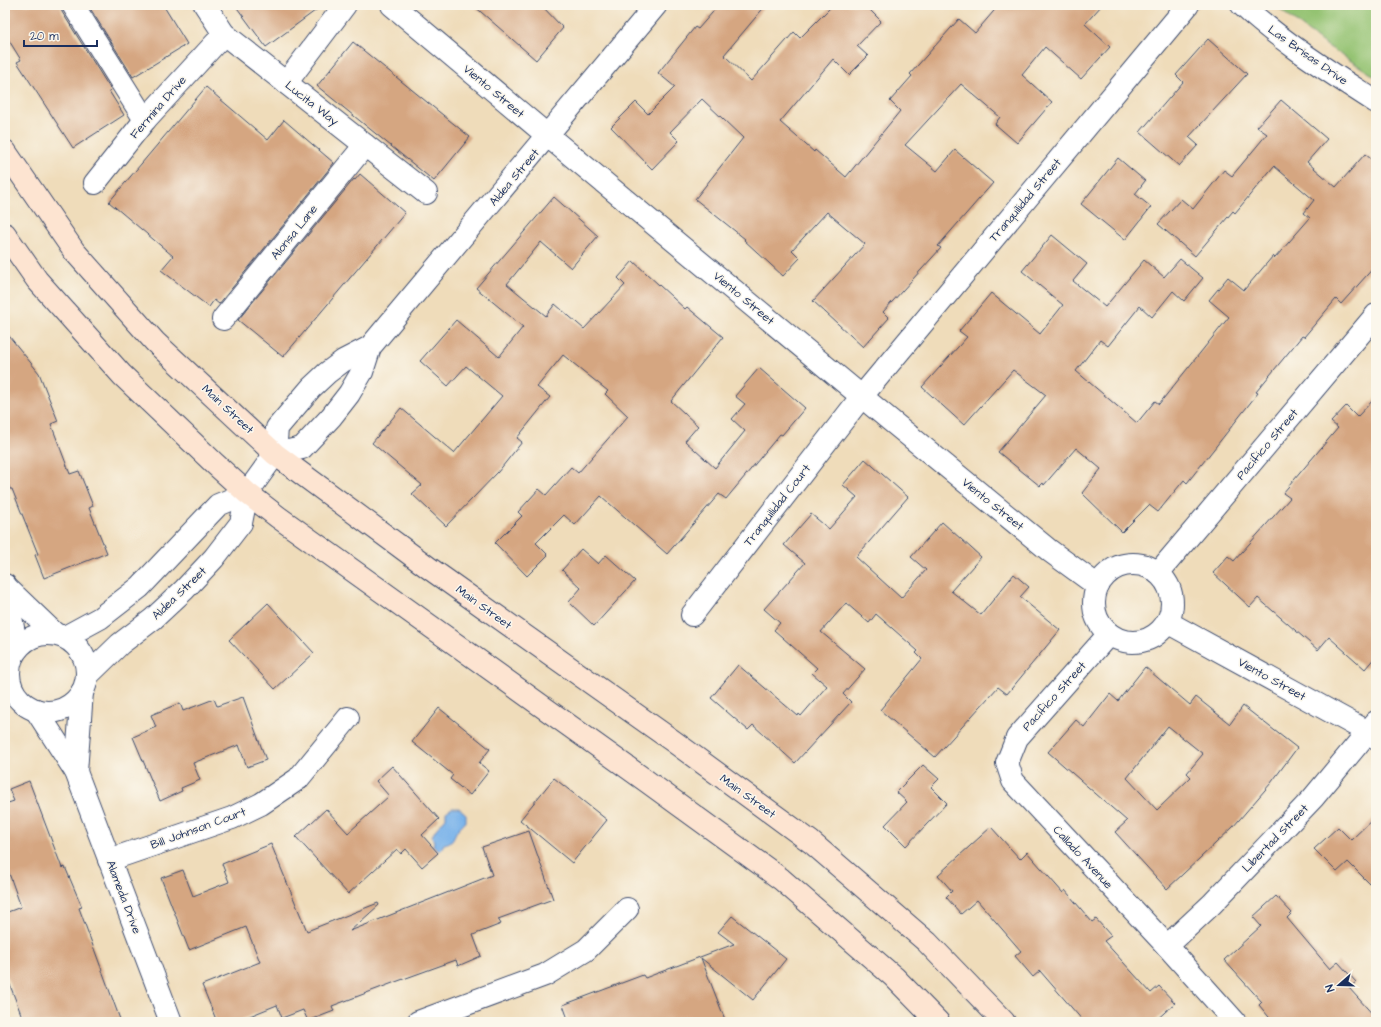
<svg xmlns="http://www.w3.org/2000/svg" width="1381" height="1027" font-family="'Architects Daughter',sans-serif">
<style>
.green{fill:#94c372;stroke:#587968}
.water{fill:#7ab3ea;stroke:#4a71a4}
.building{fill:#d5a681;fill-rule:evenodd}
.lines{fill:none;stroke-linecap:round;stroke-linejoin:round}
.street-casing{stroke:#3b496c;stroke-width:24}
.secondary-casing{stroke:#3b496c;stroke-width:24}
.street{stroke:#fff;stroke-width:22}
.secondary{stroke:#fde4d1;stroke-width:22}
.labels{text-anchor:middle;stroke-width:3;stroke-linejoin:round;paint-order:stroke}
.street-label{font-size:12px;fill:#1b2f5e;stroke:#fbf7ec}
</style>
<rect width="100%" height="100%" fill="#fbf7ec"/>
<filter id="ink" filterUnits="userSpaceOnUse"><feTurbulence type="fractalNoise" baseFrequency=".025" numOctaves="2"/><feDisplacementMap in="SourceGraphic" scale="8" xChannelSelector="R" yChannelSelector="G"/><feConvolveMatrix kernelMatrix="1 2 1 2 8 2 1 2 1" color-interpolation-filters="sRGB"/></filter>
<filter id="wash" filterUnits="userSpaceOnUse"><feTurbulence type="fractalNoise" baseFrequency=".012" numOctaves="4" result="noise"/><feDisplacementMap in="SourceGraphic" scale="16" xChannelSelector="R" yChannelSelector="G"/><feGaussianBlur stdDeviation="0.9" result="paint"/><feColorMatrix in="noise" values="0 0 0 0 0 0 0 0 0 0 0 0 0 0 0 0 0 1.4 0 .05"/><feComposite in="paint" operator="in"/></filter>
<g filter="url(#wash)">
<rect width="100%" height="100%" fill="#efdcba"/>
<path class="green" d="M1274,5H1376V77L1323,43Z"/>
<path class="water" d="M452,808H459L466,814V822C464,824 461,825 460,827C453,833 456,842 444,844L440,851L438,850L433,845L434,842L432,836L436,829L446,818V812Z"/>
<g id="blocks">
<g class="building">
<path d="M5,5H61L62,12L111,90L109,91L124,115L73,148L17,62L21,60L5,34Z"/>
<path d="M88,5H163L187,44L133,77Z"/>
<path d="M235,5H323L266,47Z"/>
<path d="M473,5H541L563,28L536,60Z"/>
<path d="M719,5H766L724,55L751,81L794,32L800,38L833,5H865L881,21L857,46L868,56L849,75L833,59L780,122L814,152L815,150L846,177L900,111L890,101L912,76L910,74L959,19L975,33L999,5H1102L1085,24L1110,47L1081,79L1045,47L1022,75L1052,102L1017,143L995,124L1000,117L961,84L905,145L937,171L955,150L993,183L938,246L941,248L883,312L889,318L863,347L813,301L865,244L827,212L792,250L800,258L783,276L744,240L745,239L695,199L743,138L702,99L670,132L679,141L652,169L611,127L636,102L648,114L675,87L658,73L695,27L698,29Z"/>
<path d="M1208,39L1247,74L1189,137L1198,145L1179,166L1140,132L1183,82L1176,75Z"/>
<path d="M353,42L470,137L434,181L317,86Z"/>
<path d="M206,87L268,140L284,120L334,163L219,304L214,300L209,307L161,270L173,256L109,202Z"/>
<path d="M1281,100L1327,139L1307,162L1336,187L1365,154L1376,163V265L1341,304L1336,299L1304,337L1302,336L1256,392L1258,393L1187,483L1184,480L1158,512L1149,505L1122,532L1082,493L1101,469L1076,448L1044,485L1043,483L1040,486L998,452L1046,395L1013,370L964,425L922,387L967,337L959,331L991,293L1040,334L1063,305L1022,271L1052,235L1087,264L1073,281L1105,307L1144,260L1164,277L1180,259L1203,278L1184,301L1173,291L1152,317L1140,306L1108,346L1100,340L1076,371L1137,423L1155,401L1159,404L1229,317L1209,300L1228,277L1244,290L1273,256L1275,258L1310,218L1304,213L1314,200L1274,166L1235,213L1233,211L1195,256L1158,224L1181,199L1193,209L1224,170L1232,176L1267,134L1257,127Z"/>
<path d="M1118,158L1145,181L1135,194L1151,207L1125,240L1081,204Z"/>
<path d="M360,174L405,213L283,357L238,320L354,179L355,180Z"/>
<path d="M554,197L598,236L571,268L541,242L507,284L546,316L555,304L584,329L625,285L618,278L633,261L685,309L687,307L723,337L671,401L698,426L685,441L715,468L745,431L732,419L745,404L735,396L759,368L805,408L782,435L780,434L726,499L719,494L667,554L601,496L575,525L564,515L536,543L548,555L527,576L495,543L522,516L518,512L539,489L546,495L571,467L578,473L628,416L605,394L608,391L563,355L537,387L550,397L517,438L522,442L498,472L446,526L412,494L422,485L372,443L401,408L454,453L502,396L466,366L448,386L420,361L456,320L499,357L523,327L476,288Z"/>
<path d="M5,331L39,373L58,421L51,424L70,474L79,471L93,506L89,508L107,553L44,578L35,555L38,554L12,489H10L5,476Z"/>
<path d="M1376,397V656L1365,669L1329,637L1318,650L1258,598L1250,607L1213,573L1228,556L1234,561L1290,498L1283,493L1338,428L1331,422L1346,406L1357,417Z"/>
<path d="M865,459L908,497L856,557L901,598L926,570L911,557L942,522L981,557L951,591L981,615L1014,574L1029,587L1020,597L1060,630L1007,694L998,687L935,757L880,710L922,659L916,653L918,651L876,614L869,623L846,603L821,632L865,669L843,694L851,702L795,763L753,725L748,730L711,698L738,665L798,716L799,714L801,716L827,686L812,673L817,668L774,630L780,623L764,609L805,563L784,545L811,514L829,529L857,497L843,485Z"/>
<path d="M581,549L598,564L606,555L635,581L594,626L569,602L581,588L562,570Z"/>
<path d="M268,603L314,653L275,689L229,640Z"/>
<path d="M1145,667L1190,705L1196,697L1230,724L1243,706L1297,748L1271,783L1233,827L1167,889L1115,832L1127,821L1048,752L1076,720L1084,727L1110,694L1118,701ZM1168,726L1203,754L1187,773L1191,777L1157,810L1127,778Z"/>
<path d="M243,697L266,760L247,767L239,745L193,763L200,780L181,788L182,791L160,801L133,737L156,727L151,715L180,703L183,711L214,699L217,706Z"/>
<path d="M439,708L490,749L479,763L489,771L470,795L450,779L453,775L412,742Z"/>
<path d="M923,765L939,779L931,787L947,803L906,846L885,825L907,802L896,792Z"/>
<path d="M392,766L439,819L422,835L438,853L422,867L406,849L401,854L397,849L348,894L296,837L326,809L348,833L389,796L376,781Z"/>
<path d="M554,778L607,820L572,863L520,820Z"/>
<path d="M29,781L62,868L65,867L82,907L79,908L121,1022H24L5,972V913L21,907L5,862V804L14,801L9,789Z"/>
<path d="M1376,816V890L1348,862L1337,872L1314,849L1338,827L1351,840Z"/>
<path d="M991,827L1020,859L1027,852L1063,893L1065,890L1092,922L1096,919L1111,936L1104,941L1151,993L1159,986L1175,1003L1154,1022H1084L1040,971L1033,977L1015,956L1021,951L977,900L961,914L946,897L952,891L938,875Z"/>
<path d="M529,831L553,899L498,919L501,924L473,935L481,956L458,966L456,960L398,981L332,1006L334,1011L308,1021L303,1010L282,1018L277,1005L235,1022H217L202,985L260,962L246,927L189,950L161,878L183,870L193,896L229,882L222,864L271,844L307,931L378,903L379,905L350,931L492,875L482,847Z"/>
<path d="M1276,896L1292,913L1287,918L1330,969L1338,962L1356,982L1349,988L1376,1018V1022H1273L1259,1005L1262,1002L1224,960L1261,926L1253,917Z"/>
<path d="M732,916L786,959L753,1000L701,958L726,1022H569L563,1005L643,975L645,978L734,944L718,932Z"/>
</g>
</g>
</g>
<g filter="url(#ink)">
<use href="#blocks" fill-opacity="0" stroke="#3b496c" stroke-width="1"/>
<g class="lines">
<defs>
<g id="street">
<path d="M73,5L145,120"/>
<path d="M205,5L224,34L426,193"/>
<path d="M392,5L548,136L890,420L1050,551L1098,586"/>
<path d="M1242,5C1283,43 1330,72 1376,102"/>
<path d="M286,83L345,5"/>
<path d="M95,183L145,120L224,34"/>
<path d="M223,319L365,145"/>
<path d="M275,454L302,448L331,417L349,394L362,372L370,347L656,5"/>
<circle cx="1133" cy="603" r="39"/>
<path d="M1158,573L1376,315"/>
<path d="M5,585L17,649"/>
<path d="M6,587L55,634"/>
<path d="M692,615L862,396L1188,5"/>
<path d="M1167,622L1368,732L1376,739"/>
<path d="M1109,634L1017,738L1007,763L1013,781L1167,946L1235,1022"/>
<circle cx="48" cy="673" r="39"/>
<path d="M65,637L100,618L140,587L218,505L247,493"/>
<path d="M87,676L120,644L153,619L184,590L214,558L241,523L247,493L275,454L277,428L311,388L327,373L343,361L370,347"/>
<path d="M36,710L76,772L171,1022"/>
<path d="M76,772L82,692"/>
<path d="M109,860L232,818L261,804L298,779L348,718"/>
<path d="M1167,946L1212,904L1313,798L1376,722"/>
<path d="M418,1022L545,975L586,950L627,909"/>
</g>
<g id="secondary">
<path d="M5,151L74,251L155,342L275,454L429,568L673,741L811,842L927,942L1004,1022"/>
<path d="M5,234L37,280L122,375L215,464L247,493L278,517L645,780L781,879L894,977L938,1022"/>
</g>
</defs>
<use href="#street" class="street-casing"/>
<use href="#secondary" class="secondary-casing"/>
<use href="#street" class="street"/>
<use href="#secondary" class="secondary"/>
</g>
</g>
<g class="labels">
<g class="street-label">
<text transform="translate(1308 55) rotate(35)" y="4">Las Brisas Drive</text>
<text transform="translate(494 91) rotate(40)" y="4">Viento Street</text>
<text transform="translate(312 103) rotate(38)" y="4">Lucita Way</text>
<text transform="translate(158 107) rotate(-49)" y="4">Fermina Drive</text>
<text transform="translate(514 177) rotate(-50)" y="4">Aldea Street</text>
<text transform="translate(1025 200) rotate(-50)" y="4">Tranquilidad Street</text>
<text transform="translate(294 232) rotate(-51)" y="4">Alonsa Lane</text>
<text transform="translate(744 298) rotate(40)" y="4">Viento Street</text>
<text transform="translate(228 409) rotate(43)" y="4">Main Street</text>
<text transform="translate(1267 444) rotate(-50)" y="4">Pacífico Street</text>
<text transform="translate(993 504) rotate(39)" y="4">Viento Street</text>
<text transform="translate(777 505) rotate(-52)" y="4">Tranquilidad Court</text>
<text transform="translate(179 593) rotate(-44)" y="4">Aldea Street</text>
<text transform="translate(484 607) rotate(36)" y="4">Main Street</text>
<text transform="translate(1272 679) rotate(29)" y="4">Viento Street</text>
<text transform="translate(1054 696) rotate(-48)" y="4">Pacífico Street</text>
<text transform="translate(748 796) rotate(36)" y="4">Main Street</text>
<text transform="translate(198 828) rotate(-20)" y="4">Bill Johnson Court</text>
<text transform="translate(1275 838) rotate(-46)" y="4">Libertad Street</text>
<text transform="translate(1083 857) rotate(47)" y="4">Callado Avenue</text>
<text transform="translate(124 897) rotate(69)" y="4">Alameda Drive</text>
</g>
</g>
<rect width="1381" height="1027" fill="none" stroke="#fbf7ec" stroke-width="20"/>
<g transform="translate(1339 985) rotate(250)" stroke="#fbf7ec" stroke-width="3" paint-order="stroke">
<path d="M0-3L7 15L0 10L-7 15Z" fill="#1b2f5e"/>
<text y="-6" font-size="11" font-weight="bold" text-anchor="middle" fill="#1b2f5e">N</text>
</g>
<path d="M24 40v6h73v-6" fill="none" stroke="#1b2f5e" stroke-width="2"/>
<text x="30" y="40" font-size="12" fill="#1b2f5e" stroke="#fbf7ec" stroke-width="3" paint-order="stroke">20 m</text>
</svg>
